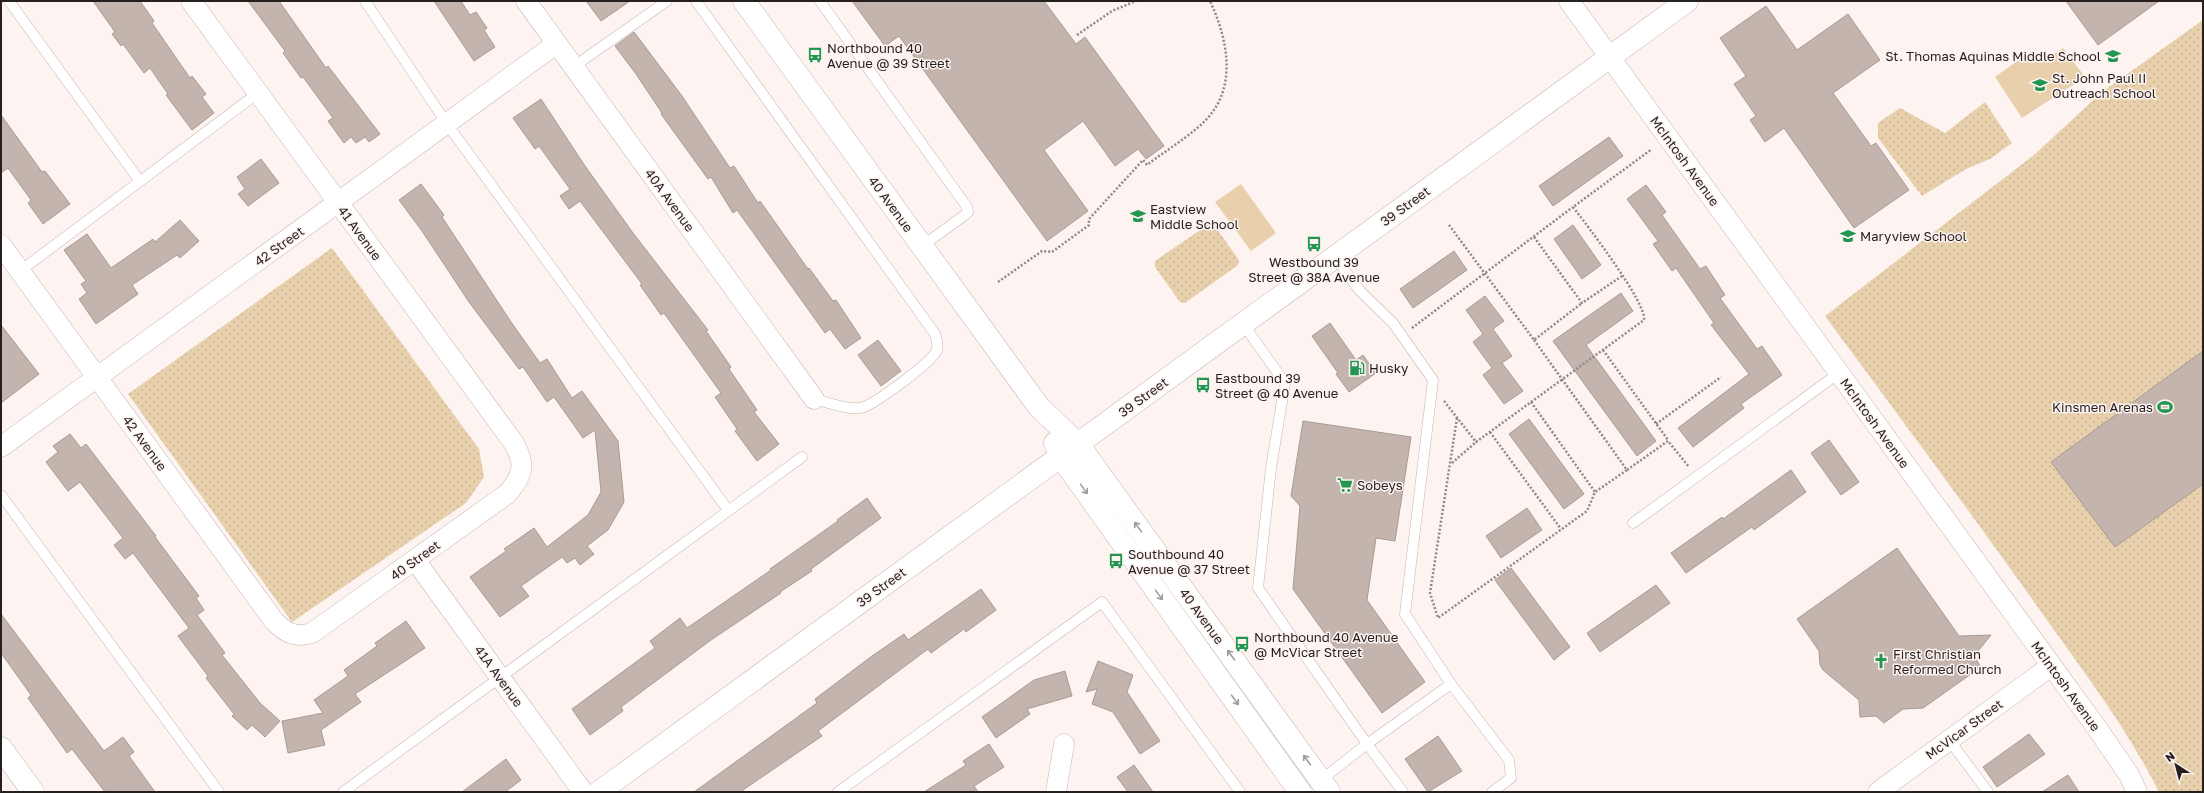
<svg xmlns="http://www.w3.org/2000/svg" width="2204" height="793" font-family="'Golos Text',sans-serif">
<style>
.grass{fill:#e8d0ac}
.park{fill:url(#park-dots)}
.building{fill:#c3b5ad;stroke:#a89b92}
.lines{fill:none;stroke-linecap:round;stroke-linejoin:round}
.lane-casing{stroke:#c6b5b2;stroke-width:11}
.street-casing{stroke:#c6b5b2;stroke-width:21}
.secondary-casing{stroke:#c6b5b2;stroke-width:23}
.path{stroke:#908886;stroke-width:2.5;stroke-dasharray:2 2;stroke-linecap:butt}
.lane{stroke:#fff;stroke-width:10}
.street{stroke:#fff;stroke-width:20}
.secondary{stroke:#fff;stroke-width:22}
.oneway{stroke:#9d9a9a}
.labels{text-anchor:middle;stroke-width:3;stroke-linejoin:round;paint-order:stroke}
.poi-label{font-size:13px;fill:#251f1e;stroke:#fdf3f1;text-anchor:start}
.street-label{font-size:13px;fill:#251f1e;stroke:#fdf3f1}
</style>
<defs>
<pattern id="park-dots" width="8" height="8" patternUnits="userSpaceOnUse"><rect width="8" height="8" fill="#e8d0ac"/><path d="M2 2h.1M6 6h.1" fill="none" stroke="#c7b294" stroke-width="1.8" stroke-linecap="round"/></pattern>
</defs>
<rect width="100%" height="100%" fill="#fdf3f1"/>
<g class="grass">
<path d="M2063,48L2085,77L2022,118L1995,77L2031,51L2041,63Z"/>
<path d="M1241,184L1276,233L1251,251L1215,202Z"/>
</g>
<g class="park">
<path d="M2203,20V792H2159C2127,728 2083,671 2042,613C1971,513 1898,415 1825,316L2034,155L2102,92Z"/>
<path d="M1985,102L2012,143L1990,159L1966,169L1922,196L1878,138V123L1900,108L1945,133Z"/>
<path d="M1209,224L1214,225L1239,260L1238,265L1185,303L1180,302L1155,267V261Z"/>
<path d="M332,248L479,449L484,477L466,503L292,622L128,394Z"/>
</g>
<g class="building">
<path d="M93,1H140L154,21L152,23L190,78L192,76L206,94L202,97L214,113L192,130L166,95L168,94L150,68L144,73L123,44L121,46L112,34L115,32Z"/>
<path d="M248,1H279L326,68L328,66L380,134L369,142L365,137L356,143L351,137L344,143L328,121L333,118L303,77L301,78L283,53L285,51Z"/>
<path d="M434,1H461L470,15L476,12L487,28L484,30L495,47L474,61Z"/>
<path d="M586,1H630L601,21Z"/>
<path d="M852,1H1044L1076,44L1085,37L1164,146L1146,159L1138,149L1115,166L1083,121L1044,150L1088,211L1047,241L899,36L885,46Z"/>
<path d="M2066,1H2159L2098,45Z"/>
<path d="M1766,6L1797,50L1848,14L1880,60L1833,93L1871,146L1876,143L1909,190L1854,228L1784,128L1765,142L1750,120L1756,116L1734,84L1746,76L1720,38Z"/>
<path d="M634,32L682,96L730,168L734,166L758,203L760,201L808,269L809,268L833,301L836,300L861,338L845,349L830,329L825,333L737,210L733,213L711,177L708,179L661,114L662,113L636,74L615,46Z"/>
<path d="M541,99L585,166L633,233L708,330L706,331L731,367L729,369L757,410L754,412L779,444L757,461L735,431L737,429L715,397L721,393L664,313L661,315L640,285L642,284L580,201L569,209L560,196L570,189L539,146L535,149L513,118Z"/>
<path d="M1,115L42,172L45,171L70,204L43,224L28,203L31,200L8,168L1,173Z"/>
<path d="M1609,137L1623,156L1553,206L1539,186Z"/>
<path d="M261,159L279,183L248,206L238,194L245,189L237,177Z"/>
<path d="M421,184L444,215L442,217L511,322L540,363L547,359L572,398L582,391L618,441L624,502L608,530L587,546L594,554L580,565L575,558L567,563L562,557L521,586L529,596L500,617L470,577L506,551L504,549L534,528L547,547L588,515L601,492L595,430L583,438L554,397L547,402L523,367L519,369L469,302L422,231L399,200Z"/>
<path d="M1646,185L1666,212L1662,215L1700,269L1706,266L1725,295L1720,298L1757,349L1762,346L1782,375L1741,404L1744,408L1693,447L1678,428L1749,374L1711,325L1714,323L1676,268L1672,271L1653,244L1658,241L1627,199Z"/>
<path d="M180,220L199,241L180,258L177,255L132,285L138,294L96,324L79,299L87,293L81,284L86,281L64,250L87,234L111,268L153,239L155,242Z"/>
<path d="M1573,225L1601,265L1582,279L1554,239Z"/>
<path d="M1454,251L1467,270L1413,308L1400,289Z"/>
<path d="M1621,293L1633,311L1586,345L1656,441L1637,456L1553,341Z"/>
<path d="M1485,296L1504,321L1493,329L1512,356L1502,363L1523,391L1504,404L1483,375L1492,368L1473,342L1483,334L1466,310Z"/>
<path d="M1330,323L1356,360L1363,355L1376,373L1349,392L1336,374L1338,373L1312,336Z"/>
<path d="M1,325L39,374L1,403Z"/>
<path d="M878,340L901,371L881,386L858,355Z"/>
<path d="M2203,351V484L2115,547L2051,462Z"/>
<path d="M1529,419L1584,494L1564,509L1509,434Z"/>
<path d="M1303,421L1411,437L1395,541L1376,538L1367,600L1425,682L1382,713L1293,589L1300,506L1291,496Z"/>
<path d="M70,434L81,448L86,444L156,536L155,537L199,596L196,598L204,610L197,615L225,653L222,655L260,703L280,721L265,737L252,725L247,730L232,716L234,714L206,678L208,676L178,636L189,628L133,553L125,559L114,545L123,538L80,482L68,491L46,462L58,452L53,446Z"/>
<path d="M1829,440L1859,482L1841,495L1811,453Z"/>
<path d="M1791,470L1806,492L1754,530L1752,527L1686,573L1671,553L1722,517L1723,519Z"/>
<path d="M867,498L881,518L811,569L812,571L780,592L781,593L711,640L621,707L623,711L590,735L572,709L655,648L650,641L680,618L687,628L771,570L770,569L838,521L837,520Z"/>
<path d="M1527,508L1542,530L1501,558L1486,536Z"/>
<path d="M1897,548L1959,636L1991,635L1974,656L1981,667L1923,708L1903,709L1884,723L1876,716L1860,717L1859,700L1823,670L1820,665L1819,651L1797,619Z"/>
<path d="M1511,568L1570,647L1554,660L1495,580Z"/>
<path d="M1656,585L1670,603L1600,652L1587,633Z"/>
<path d="M981,589L996,610L966,632L964,629L931,653L928,649L818,731L822,736L740,792H694L817,703L815,699L872,656L904,634L908,640Z"/>
<path d="M1,614L104,751L123,737L134,752L129,756L155,792H105L72,749L67,753L28,698L31,695L1,653Z"/>
<path d="M406,621L425,648L355,694L361,702L321,730L325,745L288,753L282,721L323,713L314,700L348,676L344,670L377,646L375,643Z"/>
<path d="M1098,661L1133,675L1127,692L1160,741L1140,754L1113,712L1092,704L1097,689L1086,692Z"/>
<path d="M1065,671L1072,696L1027,709L1030,714L996,738L982,717L1034,680Z"/>
<path d="M2029,734L2045,754L1997,787L1983,767Z"/>
<path d="M1438,736L1462,771L1428,792L1405,759Z"/>
<path d="M989,744L1004,767L974,786L978,792H924L966,765L963,761Z"/>
<path d="M506,759L521,780L505,792H462Z"/>
<path d="M1134,765L1153,792H1128L1117,777Z"/>
<path d="M2068,775L2079,792H2042Z"/>
</g>
<g class="lines">
<defs>
<g id="lane">
<path d="M9,1L139,180"/>
<path d="M365,1L447,124L728,510"/>
<path d="M696,1L935,334C937,340 939,346 936,352C930,363 872,407 860,408C846,410 828,402 814,399"/>
<path d="M820,1L967,207L968,212L965,215L922,246"/>
<path d="M573,67L667,1"/>
<path d="M1335,257L1360,291L1393,323L1433,380L1405,614L1451,684"/>
<path d="M20,271L258,93"/>
<path d="M1243,324L1285,383L1271,468L1258,588L1367,744L1321,780"/>
<path d="M1,495L219,792"/>
<path d="M1633,523L1839,373"/>
<path d="M1949,740L1988,792"/>
<path d="M343,792L802,457"/>
<path d="M838,792L1102,602L1240,792"/>
<path d="M1403,792L1367,744L1451,684L1509,760L1511,778L1492,792"/>
</g>
<g id="street">
<path d="M526,1L814,399"/>
<path d="M1569,1L2099,731L2129,775L2137,792"/>
<path d="M1,245L274,621C286,633 295,638 312,633L507,494C524,475 526,463 513,442L191,1"/>
<path d="M1,447L556,44"/>
<path d="M415,560L583,792"/>
<path d="M1056,792L1064,744"/>
<path d="M1878,792L2051,666"/>
</g>
<g id="secondary">
<path d="M744,1L1039,407L1078,444L1329,792"/>
<path d="M1055,443L1061,457L1300,792"/>
<path d="M1,748L33,792"/>
<path d="M599,792L1687,1"/>
</g>
</defs>
<use href="#lane" class="lane-casing"/>
<use href="#street" class="street-casing"/>
<use href="#secondary" class="secondary-casing"/>
<g class="path">
<path d="M1077,35L1112,11L1136,1"/>
<path d="M1449,225L1534,340L1582,303"/>
<path d="M1534,237L1582,303L1622,276"/>
<path d="M998,282L1042,251L1052,252L1089,225V219L1143,160L1147,165C1166,150 1196,133 1211,114C1237,81 1226,35 1210,1"/>
<path d="M1412,328L1573,207"/>
<path d="M1534,340L1627,470L1668,441L1689,467"/>
<path d="M1603,350L1668,440"/>
<path d="M1444,401L1476,442L1644,320C1647,303 1586,224 1573,207L1652,149"/>
<path d="M1531,402L1595,492"/>
<path d="M1457,418L1430,593L1438,618L1587,511L1595,492L1627,470"/>
<path d="M1656,424L1721,377"/>
<path d="M1490,432L1561,529"/>
<path d="M1452,463L1476,442"/>
</g>
<use href="#lane" class="lane"/>
<use href="#street" class="street"/>
<use href="#secondary" class="secondary"/>
</g>
<defs><path id="oneway-shaft" d="M-6 0H5M1.5-3L5.5 0L1.5 3" fill="none" stroke-width="1.6" stroke-linecap="round" stroke-linejoin="round"/></defs>
<g class="oneway">
<use href="#oneway-shaft" transform="translate(1084 489) rotate(55)"/>
<use href="#oneway-shaft" transform="translate(1138 527) rotate(-126)"/>
<use href="#oneway-shaft" transform="translate(1159 595) rotate(55)"/>
<use href="#oneway-shaft" transform="translate(1231 655) rotate(-126)"/>
<use href="#oneway-shaft" transform="translate(1235 700) rotate(54)"/>
<use href="#oneway-shaft" transform="translate(1307 760) rotate(-126)"/>
</g>
<defs>
<symbol id="bus-bare" viewBox="-9 -9 18 18"><path d="M-5-6H5V4H4V6H2V4H-2V6H-4V4H-5ZM-3.5-4V0h7V-4ZM-3.5 1.2v1.5H-2V1.2ZM2 1.2v1.5H3.5V1.2Z" fill="#239752" stroke="#fdf3f1" stroke-width="2.5" paint-order="stroke"/></symbol>
<symbol id="school-bare" viewBox="-9 -9 18 18"><path d="M0-5L7-2L0 1L-7-2ZM-4 1L0 2.5L4 1V4Q0 6-4 4Z" fill="#239752" stroke="#fdf3f1" stroke-width="2.5" paint-order="stroke"/></symbol>
<symbol id="fuel-bare" viewBox="-9 -9 18 18"><path d="M-5.5-6h7V0h2V4h1.3V-2.5L3-4.5l.8-.8L6-3V5H2.5V1h-1V6h-7ZM-4.2-4.7v3.2H.2V-4.7Z" fill="#239752" stroke="#fdf3f1" stroke-width="2.5" paint-order="stroke"/></symbol>
<symbol id="stadium-bare" viewBox="-9 -9 18 18"><path d="M0-5a6.5 5 0 1 0 0 10a6.5 5 0 1 0 0-10ZM-3.5-1.8h7v3.6h-7Z" fill="#239752" stroke="#fdf3f1" stroke-width="2.5" paint-order="stroke"/></symbol>
<symbol id="supermarket-bare" viewBox="-9 -9 18 18"><path d="M-6-5.5h2.5l.6 2H6L4.5 2H-2.5L-4.4-4H-6ZM-1.5 3.2a1.3 1.3 0 1 0 .1 0ZM3 3.2a1.3 1.3 0 1 0 .1 0Z" fill="#239752" stroke="#fdf3f1" stroke-width="2.5" paint-order="stroke"/></symbol>
<symbol id="church-bare" viewBox="-9 -9 18 18"><path d="M-1.2-6h2.4v3.5h3.3v2.4h-3.3V6h-2.4V-.1h-3.3v-2.4h3.3Z" fill="#239752" stroke="#fdf3f1" stroke-width="2.5" paint-order="stroke"/></symbol>
</defs>
<g fill-rule="evenodd">
<use href="#bus-bare" x="804" y="44" width="22" height="22"/>
<use href="#school-bare" x="2102" y="45" width="22" height="22"/>
<use href="#school-bare" x="2029" y="74" width="22" height="22"/>
<use href="#school-bare" x="1127" y="205" width="22" height="22"/>
<use href="#school-bare" x="1837" y="225" width="22" height="22"/>
<use href="#bus-bare" x="1303" y="233" width="22" height="22"/>
<use href="#fuel-bare" x="1346" y="357" width="22" height="22"/>
<use href="#bus-bare" x="1192" y="374" width="22" height="22"/>
<use href="#stadium-bare" x="2154" y="396" width="22" height="22"/>
<use href="#supermarket-bare" x="1334" y="474" width="22" height="22"/>
<use href="#bus-bare" x="1105" y="550" width="22" height="22"/>
<use href="#bus-bare" x="1231" y="633" width="22" height="22"/>
<use href="#church-bare" x="1870" y="650" width="22" height="22"/>
</g>
<g class="labels">
<g class="poi-label">
<text x="827" y="53">Northbound 40<tspan x="827" dy="15">Avenue @ 39 Street</tspan></text>
<text x="2101" y="61" text-anchor="end">St. Thomas Aquinas Middle School</text>
<text x="2052" y="83">St. John Paul II<tspan x="2052" dy="15">Outreach School</tspan></text>
<text x="1150" y="214">Eastview<tspan x="1150" dy="15">Middle School</tspan></text>
<text x="1860" y="241">Maryview School</text>
<text x="1314" y="267" text-anchor="middle">Westbound 39<tspan x="1314" dy="15">Street @ 38A Avenue</tspan></text>
<text x="1369" y="373">Husky</text>
<text x="1215" y="383">Eastbound 39<tspan x="1215" dy="15">Street @ 40 Avenue</tspan></text>
<text x="2153" y="412" text-anchor="end">Kinsmen Arenas</text>
<text x="1357" y="490">Sobeys</text>
<text x="1128" y="559">Southbound 40<tspan x="1128" dy="15">Avenue @ 37 Street</tspan></text>
<text x="1254" y="642">Northbound 40 Avenue<tspan x="1254" dy="15">@ McVicar Street</tspan></text>
<text x="1893" y="659">First Christian<tspan x="1893" dy="15">Reformed Church</tspan></text>
</g>
<g class="street-label">
<text transform="translate(1685 161) rotate(54)" y="5">McIntosh Avenue</text>
<text transform="translate(670 200) rotate(54)" y="5">40A Avenue</text>
<text transform="translate(891 204) rotate(54)" y="5">40 Avenue</text>
<text transform="translate(1405 206) rotate(-36)" y="5">39 Street</text>
<text transform="translate(360 233) rotate(54)" y="5">41 Avenue</text>
<text transform="translate(279 246) rotate(-36)" y="5">42 Street</text>
<text transform="translate(1143 397) rotate(-36)" y="5">39 Street</text>
<text transform="translate(1875 423) rotate(54)" y="5">McIntosh Avenue</text>
<text transform="translate(145 443) rotate(54)" y="5">42 Avenue</text>
<text transform="translate(415 560) rotate(-36)" y="5">40 Street</text>
<text transform="translate(881 587) rotate(-36)" y="5">39 Street</text>
<text transform="translate(1202 616) rotate(54)" y="5">40 Avenue</text>
<text transform="translate(499 676) rotate(54)" y="5">41A Avenue</text>
<text transform="translate(2066 686) rotate(54)" y="5">McIntosh Avenue</text>
<text transform="translate(1964 729) rotate(-36)" y="5">McVicar Street</text>
</g>
</g>
<rect width="2204" height="793" fill="none" stroke="#251f1e" stroke-width="4"/>
<g transform="translate(2176 765) rotate(324)" stroke="#fdf3f1" stroke-width="3" paint-order="stroke">
<path d="M0-3L7 15L0 10L-7 15Z" fill="#251f1e"/>
<text y="-6" font-size="11" font-weight="bold" text-anchor="middle" fill="#251f1e">N</text>
</g>
</svg>
